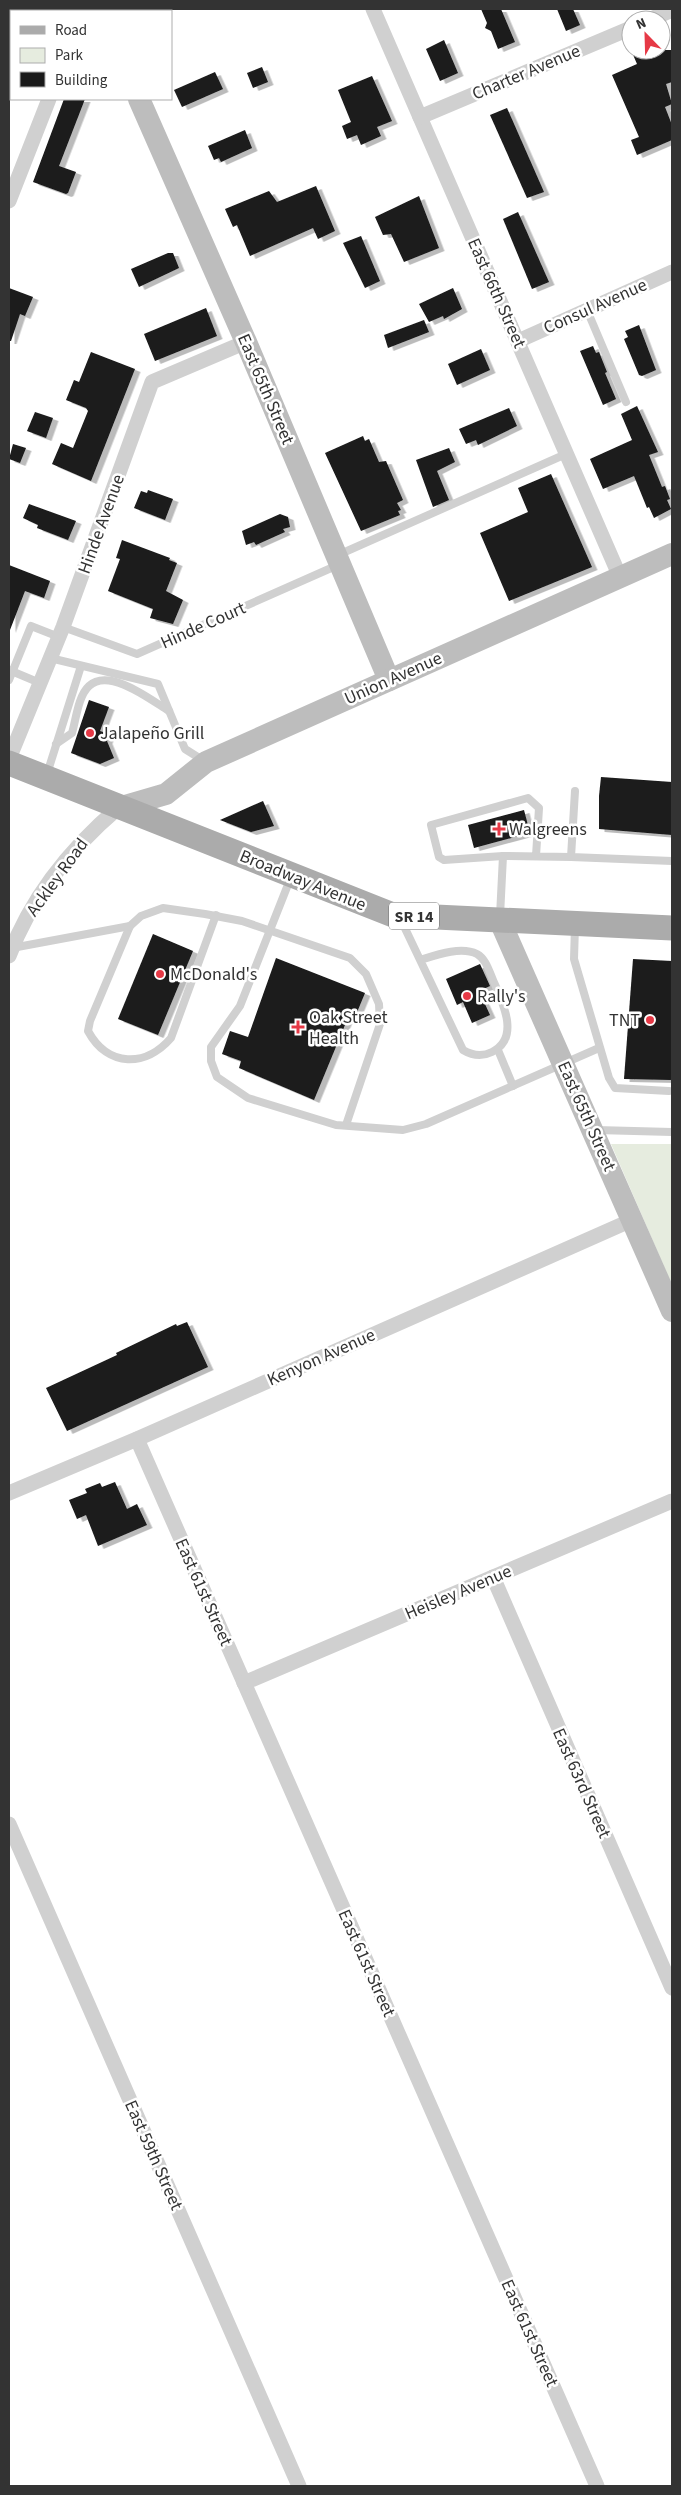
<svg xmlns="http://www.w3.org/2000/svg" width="681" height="2495" font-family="'Source Sans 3',sans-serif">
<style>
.green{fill:#e6ecdf}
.building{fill:#1a1a1a;filter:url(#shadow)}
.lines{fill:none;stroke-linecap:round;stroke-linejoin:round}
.lane{stroke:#d0d0d0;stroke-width:8}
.street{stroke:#d0d0d0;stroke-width:15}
.secondary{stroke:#bdbdbd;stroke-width:22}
.primary{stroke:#ababab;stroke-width:25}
.poi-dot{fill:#e63946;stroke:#fff;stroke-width:2}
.labels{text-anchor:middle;stroke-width:5;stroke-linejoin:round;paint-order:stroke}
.shield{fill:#fff;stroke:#707070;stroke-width:1}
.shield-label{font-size:16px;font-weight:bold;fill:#333}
.street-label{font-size:18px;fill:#333;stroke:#fff}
.poi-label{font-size:18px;fill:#333;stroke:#fff;text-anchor:start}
</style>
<defs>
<filter id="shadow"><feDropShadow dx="5.5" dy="3" stdDeviation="0" flood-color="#0004"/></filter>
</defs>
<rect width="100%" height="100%" fill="#fff"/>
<path class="green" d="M611,1144H672V1285Z"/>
<g class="building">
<path d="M481,9H501L515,42L498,49L491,31L485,28L487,23Z"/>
<path d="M557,9H573L580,25L566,31Z"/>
<path d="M444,40L458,73L440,81L426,49Z"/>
<path d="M631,50H672V82L666,84L672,104L665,107L672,125V140L637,155L631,140L639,137L612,75L637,64Z"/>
<path d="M262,67L268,82L253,88L247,73Z"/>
<path d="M215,72L223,89L182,107L174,90Z"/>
<path d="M372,76L392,121L377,127L381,136L361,145L357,135L347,139L342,126L351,122L338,90Z"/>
<path d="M64,99H85L59,166L76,172L68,193L66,194L33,182Z"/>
<path d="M507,108L544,192L527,198L490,115Z"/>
<path d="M245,130L252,148L221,162L219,158L214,160L208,146Z"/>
<path d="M316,186L335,231L318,239L313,228L250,256L237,225L233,227L225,209L269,191L277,202Z"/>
<path d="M419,196L439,248L404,262L391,234L383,235L375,217Z"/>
<path d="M518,212L549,282L532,289L503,219Z"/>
<path d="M361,236L380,281L365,288L343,243Z"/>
<path d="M168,253H173L179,268L139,287L131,269Z"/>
<path d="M9,288L33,297L25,316L20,314L11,341H9Z"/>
<path d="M453,288L462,309L444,319L443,316L429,322L419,304Z"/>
<path d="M206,308L217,336L155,361L144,334Z"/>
<path d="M424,320L429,332L388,348L384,335Z"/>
<path d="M639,325L656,370L642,376L639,375L624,339L628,337L625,331Z"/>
<path d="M593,346L596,353L599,352L607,372L605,373L616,399L603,405L580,351Z"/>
<path d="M481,349L490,370L457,385L448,364Z"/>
<path d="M91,352L135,369L91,481L52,464L61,443L73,448L88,411L86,408L66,400L74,380L79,382Z"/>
<path d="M637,406L658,452L649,455L662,487L665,486L670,499L667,500L671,509L654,518L649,507L647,508L634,476L603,489L590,459L632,440L621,414Z"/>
<path d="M509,408L517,426L478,445L476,440L466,444L459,429Z"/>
<path d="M35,412L53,418L46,438L27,431Z"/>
<path d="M363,436L365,441L369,439L379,462L386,461L403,500L397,503L401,510L398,511L400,515L361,531L325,453Z"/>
<path d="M13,444L26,448L20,463L9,459Z"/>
<path d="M449,448L455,462L437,471L449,500L433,507L416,460Z"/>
<path d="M551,474L592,567L509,601L480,533L528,512L518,488Z"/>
<path d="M148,490L173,499L165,520L134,508L141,491L147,493Z"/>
<path d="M29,504L76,521L68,540L37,528L38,525L23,518Z"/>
<path d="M280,514L288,517L290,527L283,529L285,532L256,545L254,542L246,545L242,531Z"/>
<path d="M122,540L170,558L169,560L177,563L166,591L183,600L173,624L150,618L153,609L108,591L120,559L116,558Z"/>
<path d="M9,565L50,581L44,598L25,591L10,630Z"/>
<path d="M89,700L109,707L100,731L109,734L107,741L114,758L100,764L71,753Z"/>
<path d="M601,777L672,782V835L599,829V796Z"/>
<path d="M263,801L274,826L251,832L220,820Z"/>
<path d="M524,810L530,833L474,848L468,825Z"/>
<path d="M153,934L193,951L158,1035L118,1019Z"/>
<path d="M276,958L365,993L353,1022L347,1020L314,1100L239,1068L241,1061L222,1054L230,1031L248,1037Z"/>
<path d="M633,959L672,961V1080L624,1079Z"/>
<path d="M480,964L490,986L479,991L490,1015L472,1023L463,1002L457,1005L446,979Z"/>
<path d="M187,1322L208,1367L67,1431L46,1388L117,1355L116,1353L176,1324L177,1326Z"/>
<path d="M115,1482L127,1509L137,1504L147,1525L98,1546L86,1515L77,1519L69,1500L87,1493L85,1489L100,1483L102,1487Z"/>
</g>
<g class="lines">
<g class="lane">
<path d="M587,310L626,402"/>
<path d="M338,555L566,454"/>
<path d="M63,627L137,654L338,565"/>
<path d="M50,658L158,684L185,749L204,761"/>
<path d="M9,670L40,683"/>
<path d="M9,680L31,626L59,637"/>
<path d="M56,744L72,733C76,720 78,696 89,686C109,667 151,700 169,711"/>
<path d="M47,774L81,666"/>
<path d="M575,791L571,857L672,861"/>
<path d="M536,856L539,808L528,798L431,825L439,857L444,860L503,856L571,857"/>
<path d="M291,877L240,1006L211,1047V1061L217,1077L248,1098L336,1125L403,1130L426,1124L599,1048"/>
<path d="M500,916L503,856"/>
<path d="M401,920L463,1050C473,1056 482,1057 492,1052C521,1038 502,1001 493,980C489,971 486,959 477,954C461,946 436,955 420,960"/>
<path d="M130,926L90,1021L88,1031C108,1068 146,1067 171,1038L216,915"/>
<path d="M575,926L574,959L609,1078L615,1088L669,1091"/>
<path d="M12,948L130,926L141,916L163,908L205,914L242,921L350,958L366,974L379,1004L380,1024L346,1125"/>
<path d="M498,1050L513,1086"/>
<path d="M596,1130L672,1132"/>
</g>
<g class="street">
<path d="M373,9L620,577"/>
<path d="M83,11L84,9"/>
<path d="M649,20L672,10"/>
<path d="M420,117L631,28"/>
<path d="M9,201L49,99"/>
<path d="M518,341L672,272"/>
<path d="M9,759L63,627L152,382L246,342"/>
<path d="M9,956C31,898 71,848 118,808"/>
<path d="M137,1439L597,2486"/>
<path d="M9,1493L137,1439L632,1220"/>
<path d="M493,1577L672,1988"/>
<path d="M244,1683L672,1501"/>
<path d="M9,1824L299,2486"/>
</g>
<g class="secondary">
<path d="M99,9L100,11"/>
<path d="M139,99L246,342L389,680"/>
<path d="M118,808L166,794L206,762L672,554"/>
<path d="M500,921L672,1311"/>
</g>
<path class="primary" d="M9,763L393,915L672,928"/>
</g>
<g class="poi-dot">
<circle cx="90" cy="733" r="5"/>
<path d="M496.5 821.5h5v5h5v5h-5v5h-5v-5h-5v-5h5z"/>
<circle cx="160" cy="974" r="5"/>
<circle cx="467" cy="996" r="5"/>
<circle cx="650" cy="1020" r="5"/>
<path d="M295.5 1019.5h5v5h5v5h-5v5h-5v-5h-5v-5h5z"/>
</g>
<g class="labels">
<rect class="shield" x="389" y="902.5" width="50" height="27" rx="4"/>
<g class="shield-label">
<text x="414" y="922">SR 14</text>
</g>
<g class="street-label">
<text transform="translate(526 72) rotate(-23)" y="6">Charter Avenue</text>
<text transform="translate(497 293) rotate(66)" y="6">East 66th Street</text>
<text transform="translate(595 306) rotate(-24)" y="6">Consul Avenue</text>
<text transform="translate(266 389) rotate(67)" y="6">East 65th Street</text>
<text transform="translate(101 524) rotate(-70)" y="6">Hinde Avenue</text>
<text transform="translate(203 625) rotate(-24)" y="6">Hinde Court</text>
<text transform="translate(393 678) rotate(-24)" y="6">Union Avenue</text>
<text transform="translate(57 877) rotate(-54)" y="6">Ackley Road</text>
<text transform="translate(303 880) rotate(22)" y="6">Broadway Avenue</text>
<text transform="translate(587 1116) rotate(66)" y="6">East 65th Street</text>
<text transform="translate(321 1357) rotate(-24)" y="6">Kenyon Avenue</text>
<text transform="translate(204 1592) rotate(66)" y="6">East 61st Street</text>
<text transform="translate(458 1592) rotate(-23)" y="6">Heisley Avenue</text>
<text transform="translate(582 1783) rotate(66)" y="6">East 63rd Street</text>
<text transform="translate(367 1963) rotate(66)" y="6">East 61st Street</text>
<text transform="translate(154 2155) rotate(66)" y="6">East 59th Street</text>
<text transform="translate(530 2333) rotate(66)" y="6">East 61st Street</text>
</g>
<g class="poi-label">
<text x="100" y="739">Jalapeño Grill</text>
<text x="509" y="835">Walgreens</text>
<text x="170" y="980">McDonald's</text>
<text x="477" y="1002">Rally's</text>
<text x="309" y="1023">Oak Street<tspan x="309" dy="21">Health</tspan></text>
<text x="640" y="1026" text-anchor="end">TNT</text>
</g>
</g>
<rect width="681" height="2495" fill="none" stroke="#333333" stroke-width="20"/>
<rect x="10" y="10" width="162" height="90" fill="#ffffff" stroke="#adadad"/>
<rect x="20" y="26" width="25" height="8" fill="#ababab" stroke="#adadad"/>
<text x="55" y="35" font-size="15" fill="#333333">Road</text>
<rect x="20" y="48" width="25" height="15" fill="#e6ecdf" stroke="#adadad"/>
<text x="55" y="60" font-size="15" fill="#333333">Park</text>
<rect x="20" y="72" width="25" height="15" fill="#1a1a1a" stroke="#adadad"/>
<text x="55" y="85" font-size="15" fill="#333333">Building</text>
<g transform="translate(646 35) rotate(337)"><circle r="24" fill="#ffffff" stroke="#adadad"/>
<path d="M0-4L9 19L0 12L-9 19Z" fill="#e63946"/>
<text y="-8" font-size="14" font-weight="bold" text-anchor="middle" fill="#333333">N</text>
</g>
</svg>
